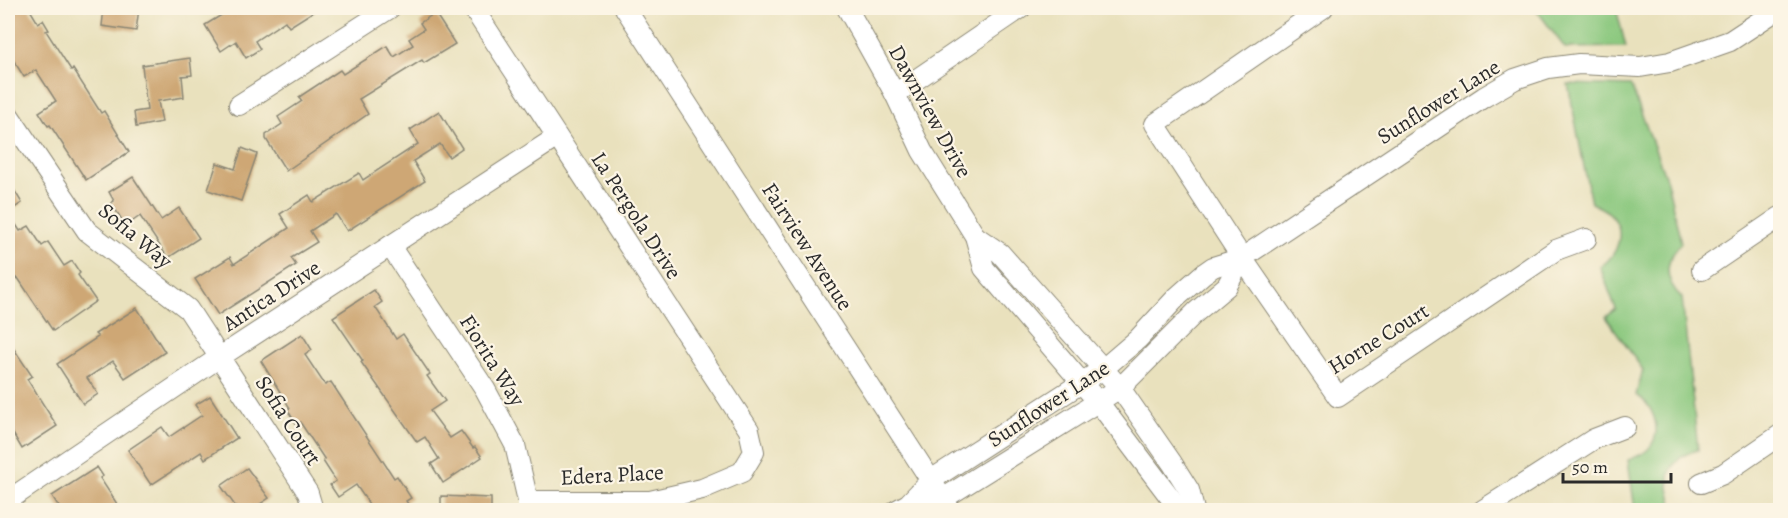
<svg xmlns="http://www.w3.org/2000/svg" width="1788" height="518" font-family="Alegreya,serif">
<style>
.green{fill:#89c77d;stroke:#5a7954;stroke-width:1.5}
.building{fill:#cea775}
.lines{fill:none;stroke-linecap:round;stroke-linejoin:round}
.minor-casing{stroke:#8a8674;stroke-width:22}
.minor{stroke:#fff;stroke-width:20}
.labels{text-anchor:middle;stroke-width:4.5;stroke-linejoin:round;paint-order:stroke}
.street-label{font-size:22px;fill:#2b2b2b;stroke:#fcf5e5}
</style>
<rect width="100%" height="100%" fill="#fcf5e5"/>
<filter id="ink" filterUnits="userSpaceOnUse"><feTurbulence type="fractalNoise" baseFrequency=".0167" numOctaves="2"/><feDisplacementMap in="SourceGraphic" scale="12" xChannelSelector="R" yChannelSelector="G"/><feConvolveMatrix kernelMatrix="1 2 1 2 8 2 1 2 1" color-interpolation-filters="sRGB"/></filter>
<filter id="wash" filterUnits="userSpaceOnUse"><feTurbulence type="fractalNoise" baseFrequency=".008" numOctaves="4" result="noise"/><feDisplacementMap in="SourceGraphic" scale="24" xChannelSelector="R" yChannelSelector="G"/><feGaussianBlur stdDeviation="1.35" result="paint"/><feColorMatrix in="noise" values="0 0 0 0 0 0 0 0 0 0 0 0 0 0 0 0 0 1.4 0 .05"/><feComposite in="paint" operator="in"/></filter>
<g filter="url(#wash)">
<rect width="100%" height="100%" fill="#e9e1bd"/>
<g class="green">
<path d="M1535,8H1616L1626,47L1565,48Z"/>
<path d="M1568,84L1631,86L1667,181L1681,243C1664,262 1663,279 1682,298L1698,450C1680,454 1666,467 1669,487C1670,498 1674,499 1671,510H1635L1628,460C1638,456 1647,453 1652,444C1662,428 1652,403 1636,395L1643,370L1606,317L1616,309L1600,267C1618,255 1628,230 1609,213C1604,209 1597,206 1591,203Z"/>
</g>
<g id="blocks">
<g class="building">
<path d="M8,8H29L38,23L43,20L49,30L46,31L71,70L73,69L101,113L104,111L129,152L86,180L50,125L48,126L39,112L56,101L36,70L24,77L14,61L8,64Z"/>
<path d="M104,8H139L136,31L102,26Z"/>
<path d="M233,8H319L289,27L285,21L255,41L260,49L246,58L236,41L221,51L205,25Z"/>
<path d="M435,13L455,44L424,63L422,60L359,99L368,114L286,171L266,139V135L282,124L278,117L302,101L299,97L340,70L343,74L387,46L394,57L413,45L409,39L424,29L420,23Z"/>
<path d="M190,58L192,75L182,76L184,97L158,101L162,122L136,127L134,112L147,110L142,65Z"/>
<path d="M439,111L462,148L449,157L440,144L413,161L425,181L347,231L336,214L310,231L317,242L291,258L296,265L218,315L195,279L230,257L234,264L289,228L280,214L309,195L313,202L359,173L363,180L418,144L410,130Z"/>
<path d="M242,148L257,154L241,201L208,190L217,163L235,169Z"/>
<path d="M133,177L161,220L179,208L199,238L168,258L140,216L126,226L111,203L114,201L109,192Z"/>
<path d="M8,180L22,203L8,212L20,231L29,226L42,246L48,242L64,266L72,261L80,273L78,275L96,301L53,331L18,278L16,279L8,266Z"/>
<path d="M374,290L382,302L375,307L396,339L403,334L430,374L427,376L445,401L430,411L450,438L461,431L473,448L475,447L482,457L443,483L431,464L439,459L425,437L417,442L361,362L363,361L333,317Z"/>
<path d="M137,308L165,352L125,378L113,361L87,378L98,394L83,404L57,364L98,337L95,334Z"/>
<path d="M302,334L312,350L305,355L325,385L331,382L394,478L397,476L411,498L406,501L412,510H373L356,485L338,497L330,485L336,481L323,461L325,460L300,422L296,424L287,409L290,408L261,361Z"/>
<path d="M8,340L32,376L27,379L57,426L22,449L8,425Z"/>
<path d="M210,396L237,438L205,459L201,452L151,485L128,450L162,427L169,437L202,415L195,405Z"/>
<path d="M97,467L103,476L100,478L121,510H61L52,496Z"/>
<path d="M247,468L269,498L251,510H238L221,486Z"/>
<path d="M441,496L491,498V510H441Z"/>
</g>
</g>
</g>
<g filter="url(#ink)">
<use href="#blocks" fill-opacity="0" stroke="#8a8674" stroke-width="1.5"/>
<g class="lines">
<defs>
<g id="minor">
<path d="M473,8L749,430L754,452L742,472L702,489L650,501H528"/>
<path d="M625,8L950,510"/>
<path d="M847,8L895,94L922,151L975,236L984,268L1099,403L1176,505L1189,510"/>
<path d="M1323,8L1155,124L1242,258L1338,397L1556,250L1586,239"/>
<path d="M895,94L1021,8"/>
<path d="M239,105L390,8"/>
<path d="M8,114L87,231L188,309L308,493L313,510"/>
<path d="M975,236L1000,253L1120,388L1172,463L1189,490L1194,510"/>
<path d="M390,246L485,389L515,445L528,501V510"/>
<path d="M1702,270L1780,217"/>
<path d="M1701,483L1723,474L1780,435"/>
<path d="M13,497L220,357L557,137"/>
<path d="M897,510L908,504L931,480L1103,369L1138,339L1177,297L1203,274L1213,267L1242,258L1484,97L1515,79L1548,68L1579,64L1640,67L1670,62L1730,41L1780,8"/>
<path d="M925,510L1120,388L1196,312L1227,286L1242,258"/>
<path d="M1483,510L1594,439L1625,427"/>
</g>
</defs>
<use href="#minor" class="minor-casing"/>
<use href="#minor" class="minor"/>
</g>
</g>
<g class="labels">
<g class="street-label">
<text transform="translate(1438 101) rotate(-32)" y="8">Sunflower Lane</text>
<text transform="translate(931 111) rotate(61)" y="8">Dawnview Drive</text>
<text transform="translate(637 215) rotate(57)" y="8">La Pergola Drive</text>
<text transform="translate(136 235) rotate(40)" y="8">Sofia Way</text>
<text transform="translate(808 246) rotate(57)" y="8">Fairview Avenue</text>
<text transform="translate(271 295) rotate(-33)" y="8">Antica Drive</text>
<text transform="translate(1378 338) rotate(-32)" y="8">Horne Court</text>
<text transform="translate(493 360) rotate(58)" y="8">Fiorita Way</text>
<text transform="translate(1048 403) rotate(-33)" y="8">Sunflower Lane</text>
<text transform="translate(289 420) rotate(57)" y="8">Sofia Court</text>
<text transform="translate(612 474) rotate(-3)" y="8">Edera Place</text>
</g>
</g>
<rect width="1788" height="518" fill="none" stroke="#fcf5e5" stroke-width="30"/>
<path d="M1563 473v9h108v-9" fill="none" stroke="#2b2b2b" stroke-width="3"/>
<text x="1572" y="473" font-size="18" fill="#2b2b2b" stroke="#fcf5e5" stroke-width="4.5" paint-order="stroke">50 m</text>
</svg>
